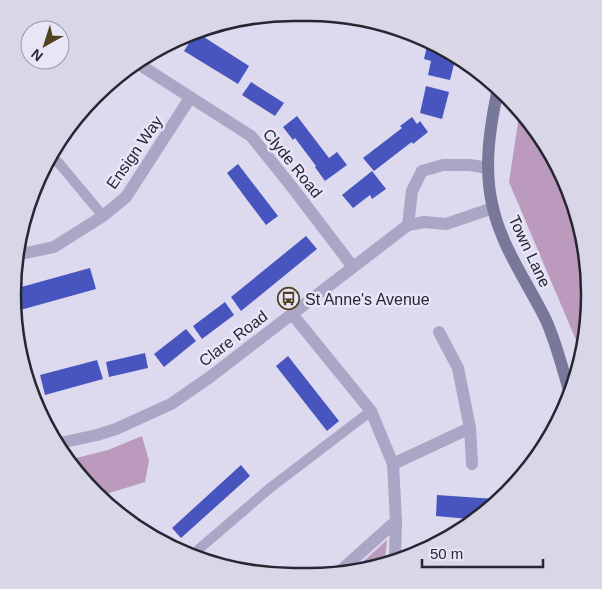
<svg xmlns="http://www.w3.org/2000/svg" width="602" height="589" font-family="Arial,sans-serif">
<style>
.green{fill:#bc9abd}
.building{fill:#4855be}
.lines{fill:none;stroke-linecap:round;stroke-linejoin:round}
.service{stroke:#a9a6c6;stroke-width:10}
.minor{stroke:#a9a6c6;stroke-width:12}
.secondary{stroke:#78789a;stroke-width:12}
.labels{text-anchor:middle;stroke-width:5;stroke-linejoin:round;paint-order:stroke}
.street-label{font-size:16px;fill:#262733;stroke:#e8e5f7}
.poi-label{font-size:16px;fill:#262733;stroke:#e8e5f7;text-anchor:start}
.rim{fill:none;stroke:#262733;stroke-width:2.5}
</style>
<rect width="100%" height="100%" fill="#ddd9ef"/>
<g class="green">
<path d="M519,116L561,170L589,276L579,347L509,182Z"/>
<path d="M142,436L149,461L145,482L106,494L100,496L72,459L108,450Z"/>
<path d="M387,540L385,560L356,568Z"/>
</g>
<g class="building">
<path d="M196,32L249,66L238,84L184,51Z"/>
<path d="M427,46L432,47L455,60L450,80L428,75L431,61L424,59Z"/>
<path d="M251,82L284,103L275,116L242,95Z"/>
<path d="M426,86L449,92L442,119L420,113Z"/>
<path d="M297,116L329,158L337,152L347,165L325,181L315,167L316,166L295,138L293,140L283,127Z"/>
<path d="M412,117L417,124L420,121L428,132L413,144L412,142L409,144L374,171L363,158L402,128L400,126Z"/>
<path d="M238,164L278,216L266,225L227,173Z"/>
<path d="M372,171L386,189L372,199L370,195L353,208L342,195Z"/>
<path d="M306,236L317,249L241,311L231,297Z"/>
<path d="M90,268L96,289L13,312L14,289Z"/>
<path d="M225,302L234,315L202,339L193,326Z"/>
<path d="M186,329L196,341L164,367L154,354Z"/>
<path d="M145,353L148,368L109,377L106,362Z"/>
<path d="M288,356L339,421L327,431L276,366Z"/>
<path d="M97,360L103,379L45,395L40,375Z"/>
<path d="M241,465L250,476L181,538L172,528Z"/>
<path d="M437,495L495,499L469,519L436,516Z"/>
</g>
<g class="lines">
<g class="service">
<path d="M51,161L58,162L103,216"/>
<path d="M192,555L270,488L371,411"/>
</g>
<g class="minor">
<path d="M140,65L251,136L292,187L353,267"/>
<path d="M408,225L412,191L422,171L443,165H470L488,168"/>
<path d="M16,255L54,247L103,216L126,197L190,98"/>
<path d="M292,314L371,411L393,464L396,521L395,557"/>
<path d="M470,428L472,464"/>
<path d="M60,443L97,435L116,429L171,404L210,377L408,225L424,222L446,224L493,208"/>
<path d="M393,464L470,428L458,368L439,332"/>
<path d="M338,573L396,521"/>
</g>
<path class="secondary" d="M498,88C490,127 483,168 493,208C502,247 527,282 545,318C556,341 562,368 570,393"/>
</g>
<defs>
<symbol id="bus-ring" viewBox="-11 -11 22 22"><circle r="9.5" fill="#e8e5f7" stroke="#51431f" stroke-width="1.5"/><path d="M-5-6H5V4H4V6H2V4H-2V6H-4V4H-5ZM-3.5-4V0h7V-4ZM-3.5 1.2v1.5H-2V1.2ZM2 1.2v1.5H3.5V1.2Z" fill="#51431f"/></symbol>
</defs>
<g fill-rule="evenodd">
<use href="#bus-ring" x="276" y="286" width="25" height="25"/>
</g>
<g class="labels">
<g class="street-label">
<text transform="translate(134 152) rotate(-55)" y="6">Ensign Way</text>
<text transform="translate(293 163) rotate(51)" y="6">Clyde Road</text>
<text transform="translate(530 251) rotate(65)" y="6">Town Lane</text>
<text transform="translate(233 338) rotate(-37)" y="6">Clare Road</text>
</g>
<g class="poi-label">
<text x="305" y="305">St Anne's Avenue</text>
</g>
</g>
<path d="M0 0H602V589H0ZM294 21H308A273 273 0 0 1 581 294V295A273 273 0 0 1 308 568H294A273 273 0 0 1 21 295V294A273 273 0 0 1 294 21Z" fill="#d8d6e7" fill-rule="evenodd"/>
<path class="rim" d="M294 21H308A273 273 0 0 1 581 294V295A273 273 0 0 1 308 568H294A273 273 0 0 1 21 295V294A273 273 0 0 1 294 21Z"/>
<g transform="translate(45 45) rotate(219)"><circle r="24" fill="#e8e5f7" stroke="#9a99a9"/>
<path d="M0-4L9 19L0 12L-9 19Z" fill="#51431f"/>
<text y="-8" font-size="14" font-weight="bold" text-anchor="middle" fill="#262733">N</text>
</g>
<path d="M422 559v8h121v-8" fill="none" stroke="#262733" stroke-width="2.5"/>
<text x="430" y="559" font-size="15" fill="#262733" stroke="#e8e5f7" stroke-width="4" paint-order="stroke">50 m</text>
</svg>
